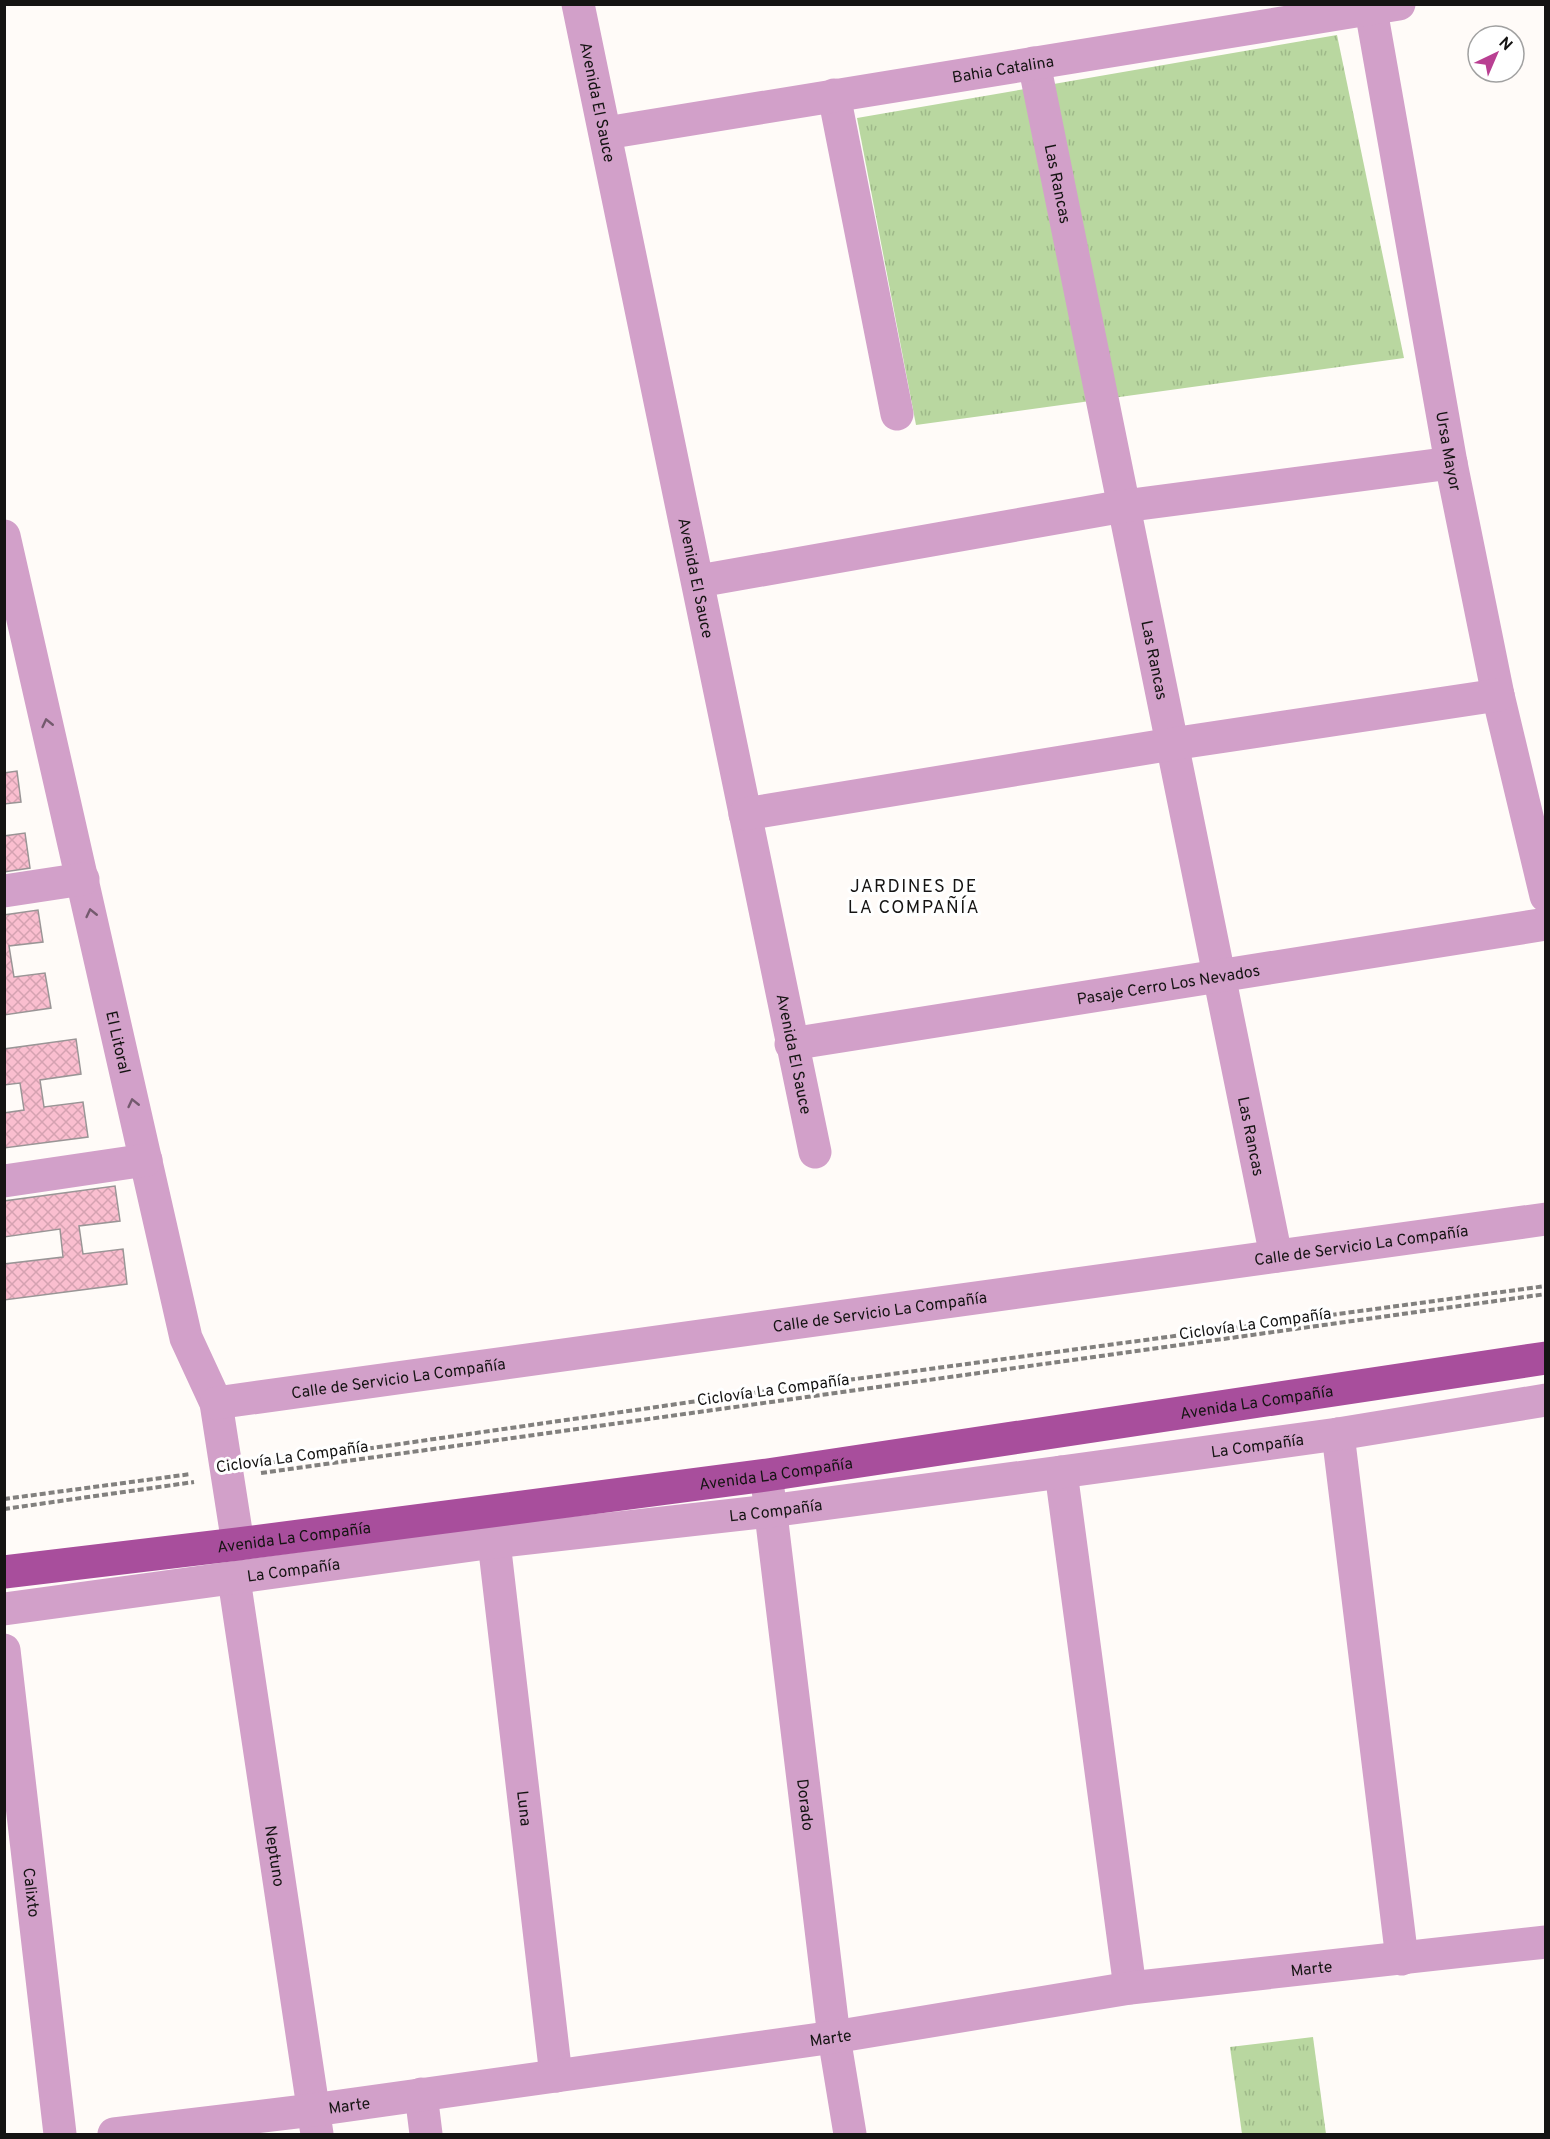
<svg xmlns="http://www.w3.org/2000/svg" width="1550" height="2139" font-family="Overpass,sans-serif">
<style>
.grass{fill:url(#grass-tufts)}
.building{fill:url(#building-cross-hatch);stroke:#9a9596;stroke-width:1.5}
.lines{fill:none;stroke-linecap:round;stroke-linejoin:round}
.path{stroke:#82807e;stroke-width:4;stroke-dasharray:6 3;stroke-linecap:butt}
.minor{stroke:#d2a0c9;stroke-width:33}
.major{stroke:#a84e9c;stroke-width:33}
.oneway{stroke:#745a6e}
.labels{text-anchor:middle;stroke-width:6;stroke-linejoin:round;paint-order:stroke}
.street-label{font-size:16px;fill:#151413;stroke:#fff}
.neighbourhood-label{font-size:18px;letter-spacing:1.5px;fill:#151413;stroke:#fff}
</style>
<defs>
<pattern id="grass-tufts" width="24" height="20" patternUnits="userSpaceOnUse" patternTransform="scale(1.5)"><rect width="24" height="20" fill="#b9d7a0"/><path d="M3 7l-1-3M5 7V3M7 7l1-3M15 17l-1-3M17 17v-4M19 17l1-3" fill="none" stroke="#9eb889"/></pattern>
<pattern id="building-cross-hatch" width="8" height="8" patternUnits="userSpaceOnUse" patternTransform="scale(1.5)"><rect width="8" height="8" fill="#fabecf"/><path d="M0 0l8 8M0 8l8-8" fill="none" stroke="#d5a2b1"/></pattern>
</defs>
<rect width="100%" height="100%" fill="#fffbf8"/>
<g class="grass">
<path d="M1337,35L1404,358L916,425L857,118Z"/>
<path d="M1313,2037L1326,2134H1242L1230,2047Z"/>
</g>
<g class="building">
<path d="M17,771L21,802L4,804V773Z"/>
<path d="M25,833L30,868L4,872V836Z"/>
<path d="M38,910L43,942L9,946L14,977L45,973L51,1008L4,1015V915Z"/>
<path d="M76,1039L81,1074L40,1080L44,1107L83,1102L88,1137L4,1148V1113L24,1110L20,1083L4,1085V1049Z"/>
<path d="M115,1186L120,1221L79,1226L83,1254L123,1249L127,1284L4,1300V1264L63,1257L60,1229L4,1237V1201Z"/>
</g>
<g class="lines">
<g class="path">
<path d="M261,1464L781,1389L1546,1286"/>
<path d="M261,1473L1546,1294"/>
<path d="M4,1499L191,1474"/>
<path d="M4,1509L194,1482"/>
</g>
<g class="minor">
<path id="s1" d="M578,4L815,1152"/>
<path id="s2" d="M1370,4L1451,463L1498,695L1546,896"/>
<path id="s3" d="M1034,63L1276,1256"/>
<path d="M834,95L897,414"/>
<path id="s4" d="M606,133L1399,4"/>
<path id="s5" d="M4,536L186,1338L216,1403L238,1544"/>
<path d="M699,581L1124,506L1451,463"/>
<path d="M745,814L1172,744L1498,695"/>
<path d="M4,891L83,879"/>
<path id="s6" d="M791,1044L1546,924"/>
<path d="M4,1181L146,1160"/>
<path id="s7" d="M216,1403L1546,1219"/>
<path d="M1338,1434L1402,1959"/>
<path d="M1061,1472L1130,1988"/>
<path id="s8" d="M768,1489L834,2037L850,2134"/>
<path id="s9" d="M494,1542L556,2076"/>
<path id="s10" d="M234,1579L317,2134"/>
<path id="s11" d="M4,1609L494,1542L770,1511L1061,1472L1338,1434L1546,1400"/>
<path id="s12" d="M4,1650L60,2134"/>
<path d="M421,2094L426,2134"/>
<path id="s13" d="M114,2134L313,2110L834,2037L1130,1988L1546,1942"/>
</g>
<path class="major" id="s14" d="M4,1572L238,1544L767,1475L1546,1358"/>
</g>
<defs><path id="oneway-chevron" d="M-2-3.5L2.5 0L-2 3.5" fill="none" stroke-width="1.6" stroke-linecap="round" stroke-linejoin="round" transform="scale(1.5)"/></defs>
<g class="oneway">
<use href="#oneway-chevron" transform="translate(47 723) rotate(-103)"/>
<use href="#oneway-chevron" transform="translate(91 913) rotate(-103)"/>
<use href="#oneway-chevron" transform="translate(133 1103) rotate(-103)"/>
</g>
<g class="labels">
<g class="street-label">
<text dy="6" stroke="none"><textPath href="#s4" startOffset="402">Bahia Catalina</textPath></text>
<text dy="6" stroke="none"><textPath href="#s1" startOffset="100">Avenida El Sauce</textPath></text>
<text dy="6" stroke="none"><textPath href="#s3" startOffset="123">Las Rancas</textPath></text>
<text dy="6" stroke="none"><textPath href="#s2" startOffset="454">Ursa Mayor</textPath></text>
<text dy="6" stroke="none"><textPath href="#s1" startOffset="586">Avenida El Sauce</textPath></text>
<text dy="6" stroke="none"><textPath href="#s3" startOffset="609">Las Rancas</textPath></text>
<text dy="6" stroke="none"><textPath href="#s6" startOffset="382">Pasaje Cerro Los Nevados</textPath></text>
<text dy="6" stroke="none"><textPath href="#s5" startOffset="519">El Litoral</textPath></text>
<text dy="6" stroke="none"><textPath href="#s1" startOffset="1072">Avenida El Sauce</textPath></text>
<text dy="6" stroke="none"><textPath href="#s3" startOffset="1095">Las Rancas</textPath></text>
<text dy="6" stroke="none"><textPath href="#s7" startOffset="1156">Calle de Servicio La Compañía</textPath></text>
<text dy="6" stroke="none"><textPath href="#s7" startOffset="670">Calle de Servicio La Compañía</textPath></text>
<text transform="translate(1255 1323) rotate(-8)" y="6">Ciclovía La Compañía</text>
<text dy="6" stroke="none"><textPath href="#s7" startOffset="184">Calle de Servicio La Compañía</textPath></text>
<text transform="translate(773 1389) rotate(-8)" y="6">Ciclovía La Compañía</text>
<text dy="6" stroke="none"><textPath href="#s14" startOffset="1264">Avenida La Compañía</textPath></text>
<text dy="6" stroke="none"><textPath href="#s11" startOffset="1264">La Compañía</textPath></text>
<text transform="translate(292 1456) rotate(-8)" y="6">Ciclovía La Compañía</text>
<text dy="6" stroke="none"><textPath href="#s14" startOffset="778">Avenida La Compañía</textPath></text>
<text dy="6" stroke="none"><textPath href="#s11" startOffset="778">La Compañía</textPath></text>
<text dy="6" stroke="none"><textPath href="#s14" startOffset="292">Avenida La Compañía</textPath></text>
<text dy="6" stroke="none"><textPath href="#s11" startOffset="292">La Compañía</textPath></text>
<text dy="6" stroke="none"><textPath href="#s8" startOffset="318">Dorado</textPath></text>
<text dy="6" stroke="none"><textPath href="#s9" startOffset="268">Luna</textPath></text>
<text dy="6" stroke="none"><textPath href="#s10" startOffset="280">Neptuno</textPath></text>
<text dy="6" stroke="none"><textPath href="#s12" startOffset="244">Calixto</textPath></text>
<text dy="6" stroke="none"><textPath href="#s13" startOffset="1209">Marte</textPath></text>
<text dy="6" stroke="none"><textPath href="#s13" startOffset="723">Marte</textPath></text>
<text dy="6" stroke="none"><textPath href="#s13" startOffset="237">Marte</textPath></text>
</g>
<g class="neighbourhood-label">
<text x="914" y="892">JARDINES DE<tspan x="914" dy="21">LA COMPAÑÍA</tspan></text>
</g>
</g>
<rect width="1550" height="2139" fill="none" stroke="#151413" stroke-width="12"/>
<g transform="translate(1496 54) rotate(44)"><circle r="28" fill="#ffffff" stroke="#a1a1a1" stroke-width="1.5"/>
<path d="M0-4.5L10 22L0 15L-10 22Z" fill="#b93f92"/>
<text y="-9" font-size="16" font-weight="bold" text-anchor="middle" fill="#151413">N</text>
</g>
</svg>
